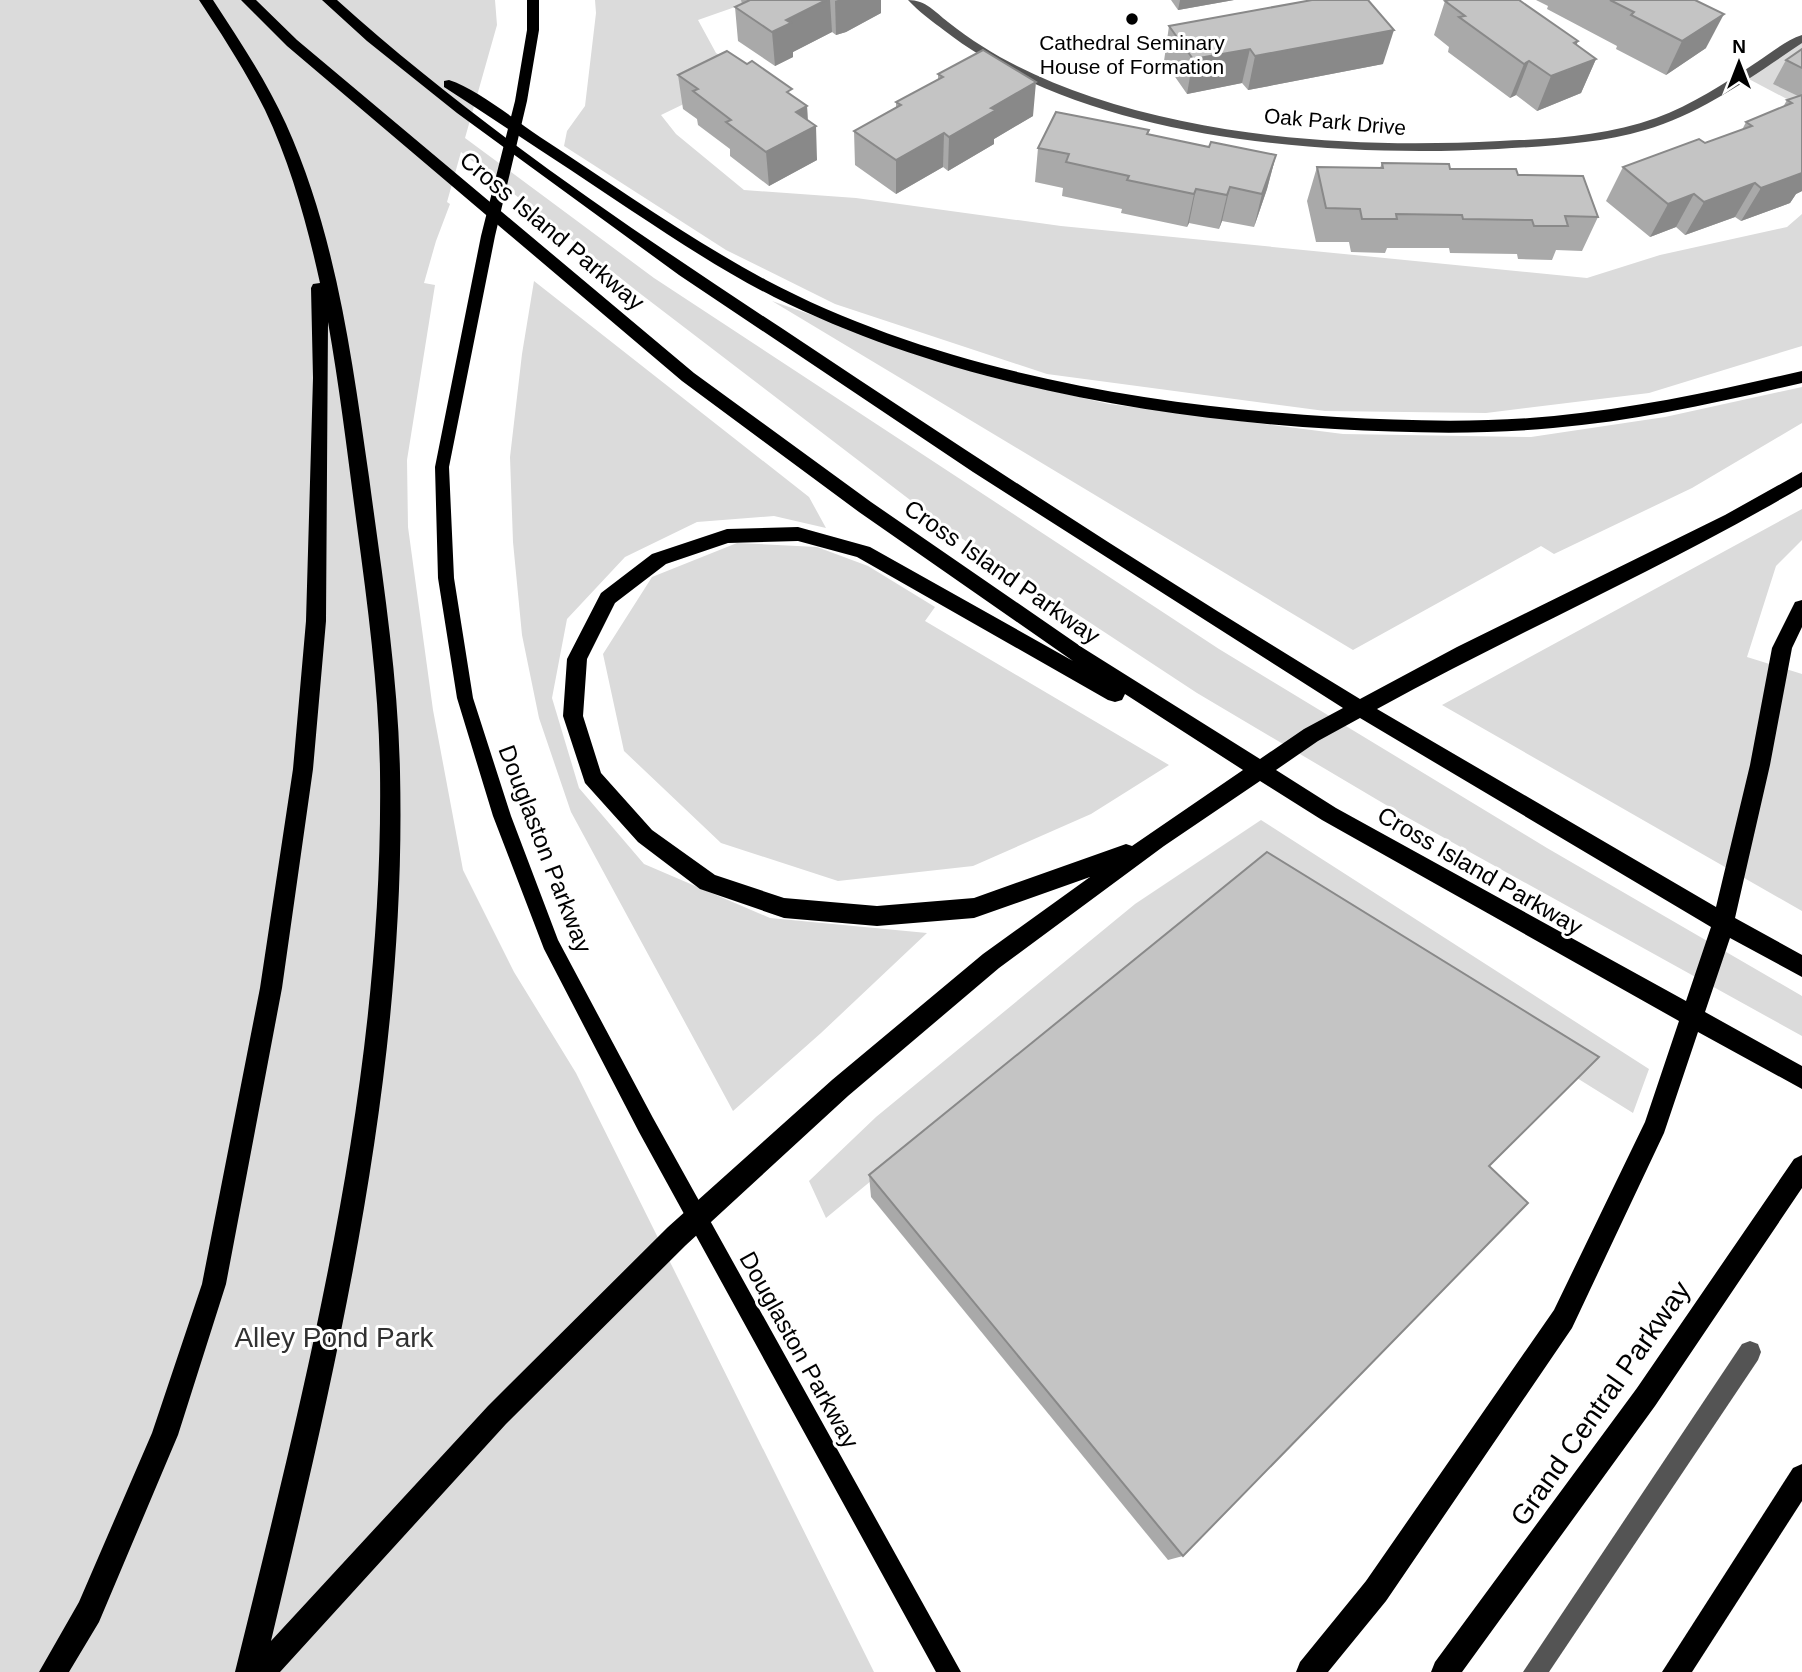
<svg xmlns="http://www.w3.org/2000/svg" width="1802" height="1672" font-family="Arial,sans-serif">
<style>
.green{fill:#dbdbdb}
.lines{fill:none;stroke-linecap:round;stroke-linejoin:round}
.minor{fill:#545454;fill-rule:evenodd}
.major{fill:#000;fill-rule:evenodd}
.highway{fill:#000;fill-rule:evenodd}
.wall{fill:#a9a9a9}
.shaded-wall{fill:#898989}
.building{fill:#c4c4c4;stroke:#898989;stroke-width:2}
.poi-dot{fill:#000;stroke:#fff;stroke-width:2.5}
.labels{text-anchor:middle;stroke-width:6;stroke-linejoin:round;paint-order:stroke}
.far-poi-label{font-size:21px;fill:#000;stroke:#fff}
.far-street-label{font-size:21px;fill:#000;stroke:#fff}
.street-label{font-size:24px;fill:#000;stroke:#fff}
.near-park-label{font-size:28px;fill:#323232;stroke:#fff}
.near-street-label{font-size:28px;fill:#000;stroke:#fff}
</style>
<rect width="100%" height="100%" fill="#fff"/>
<g class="green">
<path d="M0,0H495L497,25L465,138L654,278L1219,649L1547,848L1802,996V1036L1403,815L1197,693L952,532L642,295L461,152L447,202L450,204L436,241L424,283L435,285L407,460L408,527L433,710L463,870L514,972L576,1073L874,1672H0Z"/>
<path d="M595,0H755L698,20L716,53L748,73L661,115L676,134L744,190L856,198L1061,226L1587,278L1660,255L1787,227L1802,214V346L1649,393L1486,413L1325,411L1047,374L835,304L726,250L564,146L567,131L585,106L596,13Z"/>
<path d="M1802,40V107L1745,77Z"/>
<path d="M534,281L809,497L826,528L774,516L697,522L625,557L567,619L552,698L579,788L644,864L770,918L927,933L821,1033L733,1111L571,812L539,718L522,635L513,542L510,457L522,354Z"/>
<path d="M772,301L983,375L1109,404L1343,434L1531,437L1665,417L1802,387V423L1692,488L1554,554L1541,546L1353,650Z"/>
<path d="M1802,509V540L1776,566L1747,657L1802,674V911L1442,705Z"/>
<path d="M737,543L817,547L868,566L935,607L925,621L1169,765L1091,814L973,866L838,881L721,843L624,751L603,654L652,577Z"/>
<path d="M1261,820L1649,1069L1633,1113L1246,872L826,1218L809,1181L876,1117L1135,904Z"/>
</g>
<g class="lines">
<g class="minor">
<path d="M908,0C926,0 935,12 948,22C992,57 1039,79 1092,97C1222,140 1364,148 1500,141C1552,139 1606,136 1656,118C1692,105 1725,83 1757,62C1771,53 1786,40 1802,35V43C1753,76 1703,113 1645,130C1598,144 1547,146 1498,149C1326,158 1085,140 945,31C932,21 919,12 908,0Z"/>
<path d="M1750,1341L1758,1344L1761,1352L1758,1360L1549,1672H1523L1742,1344Z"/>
</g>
<path class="major" d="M527,0H539V30L527,101L495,236L449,467L454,578L473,698L511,816L558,940L653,1118L961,1672H936L639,1132L544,949L493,816L457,698L438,578L435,467L481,236L515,101L527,30Z"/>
<g class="highway">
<path d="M199,0H213C239,40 266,80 286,124C336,235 352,358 369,477C382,575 398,673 400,772C407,1068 339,1355 271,1641L488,1406L668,1227L832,1080L983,954L1090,877L974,918L877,926L784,918L700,889L638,842L585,783L563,716L567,659L601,593L652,554L727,529L798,527L870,547L1073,661L859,512L682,381L287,46L241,0H256L297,40L694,373L871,502L1083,648L1260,759L1304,729L1343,708L973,472L679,275L457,113L367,41L322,0H337C480,129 643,237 804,343C987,465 1172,585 1360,699L1457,647L1725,515L1802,472V487C1664,568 1517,632 1377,709L1716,907L1750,765L1772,648L1795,602L1802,600V627L1792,648L1770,765L1735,918L1802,955V977L1730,938L1705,1012L1802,1066V1089L1698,1032L1664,1133L1572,1328L1386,1601L1328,1672H1296L1300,1662L1366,1581L1554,1310L1645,1122L1679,1021L1322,820L1260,781L1164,846L999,968L848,1096L686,1245L506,1424L280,1672H235C308,1376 384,1080 380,772C379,690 368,608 357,526C348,458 340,390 328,322L326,621L313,769L282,988L226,1284L178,1435L99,1622L69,1672H39L79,1602L152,1433L202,1284L260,988L293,769L306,621L313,378L311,288L313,284L320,283C307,224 291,165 265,110C246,72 223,36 199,0ZM798,541L857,557L1108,700L1115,702L1122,700L1125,694L1243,770L1132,846L1126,844L974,898L877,906L784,898L715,875L652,830L601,773L583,716L587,659L615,603L666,564L728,543ZM1360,718L1711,927L1686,1001L1336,808L1276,770L1318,741Z"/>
<path d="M449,80C477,89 515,120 540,137C615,186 688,238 766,280C936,370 1147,406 1337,417C1409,421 1482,423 1554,416C1638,408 1720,390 1802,371V383C1720,402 1637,421 1553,428C1480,435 1408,433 1335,429C1147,418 945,382 774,297C724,272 678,241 632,211C569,169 507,128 444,87V81Z"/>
<path d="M1802,1155V1188L1655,1406L1462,1672H1431L1435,1662L1637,1388L1794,1159Z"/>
<path d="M1802,1464V1501L1692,1672H1662L1793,1468Z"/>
</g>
</g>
<g class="wall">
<path d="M741,0H881V13L846,32L836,35L832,32L793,52V57L775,66L738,41L735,7L742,4Z"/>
<path d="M1171,0H1234L1178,10Z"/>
<path d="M1536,0H1695L1706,48L1666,75L1616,49L1617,46L1547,9L1548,6Z"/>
<path d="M1445,1L1577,45L1596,59L1581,93L1537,111L1516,95L1510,98L1448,52L1449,47L1434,35Z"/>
<path d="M1169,26L1383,64L1248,90L1242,83L1187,94L1164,61Z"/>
<path d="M1802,49V191L1796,194L1790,203L1741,221L1735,217L1685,235L1676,227L1650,237L1606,201L1623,167L1705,143L1742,130L1746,122L1783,107L1787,100L1798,96L1773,84L1786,60Z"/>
<path d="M747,64L807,106L808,121L817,160L769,186L730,156V149L698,125L697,119L683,109L678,75Z"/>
<path d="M938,74L1033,116L994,139V144L948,171L943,167L896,194L855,165L854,131L896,108V102L938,80Z"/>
<path d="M1148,134L1209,147L1276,155L1267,189L1254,227L1222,221L1219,229L1189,223L1187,227L1121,213L1122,209L1062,196L1063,188L1035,182L1038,148Z"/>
<path d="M1382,163L1518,175L1598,217L1582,251L1556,250L1552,260L1518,259L1517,254L1450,253L1449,248H1387L1385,253L1351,252L1349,242H1316L1307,201L1317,167L1380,168Z"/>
<path d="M1489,1166L1183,1556L1168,1560L871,1197L869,1175Z"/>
</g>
<g class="shaded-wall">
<path d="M826,0H830L832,32L793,52V57L775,66L772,32L786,20Z"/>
<path d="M838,0H881V13L846,32L836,35L835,1Z"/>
<path d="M1180,0H1234L1178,10Z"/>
<path d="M1724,14L1706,48L1666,75L1682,41Z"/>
<path d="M1394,30L1383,64L1248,90L1255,56Z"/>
<path d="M1578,41L1566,71L1596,59L1581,93L1537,111L1551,76L1574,43Z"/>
<path d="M1250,49L1242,83L1187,94L1193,59Z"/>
<path d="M1529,61L1516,95L1510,98L1524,64Z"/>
<path d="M1036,82L1033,116L994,139V144L948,171L949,137L991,108Z"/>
<path d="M807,106L808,130L816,126L817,160L769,186L766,152L796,112Z"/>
<path d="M944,133L943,167L896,194V160Z"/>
<path d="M1276,155L1267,189L1254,227L1262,194Z"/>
<path d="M1802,170V191L1796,194L1790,203L1741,221L1761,188Z"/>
<path d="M1755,183L1735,217L1685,235L1704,202Z"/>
<path d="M1230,187L1222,221L1219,229L1227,195Z"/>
<path d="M1196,189L1189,223L1187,227L1194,194Z"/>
<path d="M1694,194L1676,227L1650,237L1668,204Z"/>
</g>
<g class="building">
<path d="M750,0H826L786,20L791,23L772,32L735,7Z"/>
<path d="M1312,0H1368L1394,30L1255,56L1250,49L1193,59L1169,26Z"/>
<path d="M1449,0H1519L1578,41L1574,43L1596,59L1551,76L1529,61L1524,64L1459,17L1465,16L1445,1Z"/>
<path d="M1610,0H1695L1724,14L1682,41L1631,15L1634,12Z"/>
<path d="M1802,49V68L1786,60Z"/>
<path d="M983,50L1036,82L991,108L996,110L949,137L944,133L896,160L854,131L901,105L896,102L943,77L938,74Z"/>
<path d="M727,51L747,64L752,61L792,89L787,92L807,106L796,112L816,126L766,152L726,122L731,120L693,91L698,89L678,75Z"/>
<path d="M1802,95V173L1761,188L1755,183L1704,202L1694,194L1668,204L1623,167L1699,139L1705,143L1752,126L1746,122L1792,103L1787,100Z"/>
<path d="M1056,112L1149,130L1147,134L1209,147L1211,142L1276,155L1262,194L1230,187L1227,195L1196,189L1194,194L1127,180L1129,176L1066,162L1069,154L1038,148Z"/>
<path d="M1382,163L1449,164L1450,169H1516L1518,175L1583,176L1598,217L1565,216L1568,226H1534L1532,220L1463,219L1462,215L1396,214L1397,219H1362L1360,209L1326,208L1317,167L1383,168Z"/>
<path d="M1267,852L1599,1057L1489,1166L1528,1203L1183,1556L869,1175Z"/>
</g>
<circle class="poi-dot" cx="1132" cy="19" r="7"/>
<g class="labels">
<g class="far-poi-label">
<text x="1132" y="50">Cathedral Seminary<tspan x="1132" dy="24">House of Formation</tspan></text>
</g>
<g class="far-street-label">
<text transform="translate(1335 122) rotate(5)" y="7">Oak Park Drive</text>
</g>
<g class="street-label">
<text transform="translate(552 231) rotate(40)" y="8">Cross Island Parkway</text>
<text transform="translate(1002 572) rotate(35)" y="8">Cross Island Parkway</text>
<text transform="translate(545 849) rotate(69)" y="8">Douglaston Parkway</text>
<text transform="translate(1480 871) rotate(30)" y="8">Cross Island Parkway</text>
<text transform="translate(799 1350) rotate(61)" y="8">Douglaston Parkway</text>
</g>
<g class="near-park-label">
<text x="334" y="1347">Alley Pond Park</text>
</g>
<g class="near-street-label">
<text transform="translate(1600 1403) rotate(-55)" y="10">Grand Central Parkway</text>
</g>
</g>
<g transform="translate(1739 63)" stroke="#ffffff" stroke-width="5" paint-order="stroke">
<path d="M0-5L12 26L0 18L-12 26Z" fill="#000000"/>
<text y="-10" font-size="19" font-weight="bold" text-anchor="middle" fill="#000000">N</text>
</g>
</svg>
